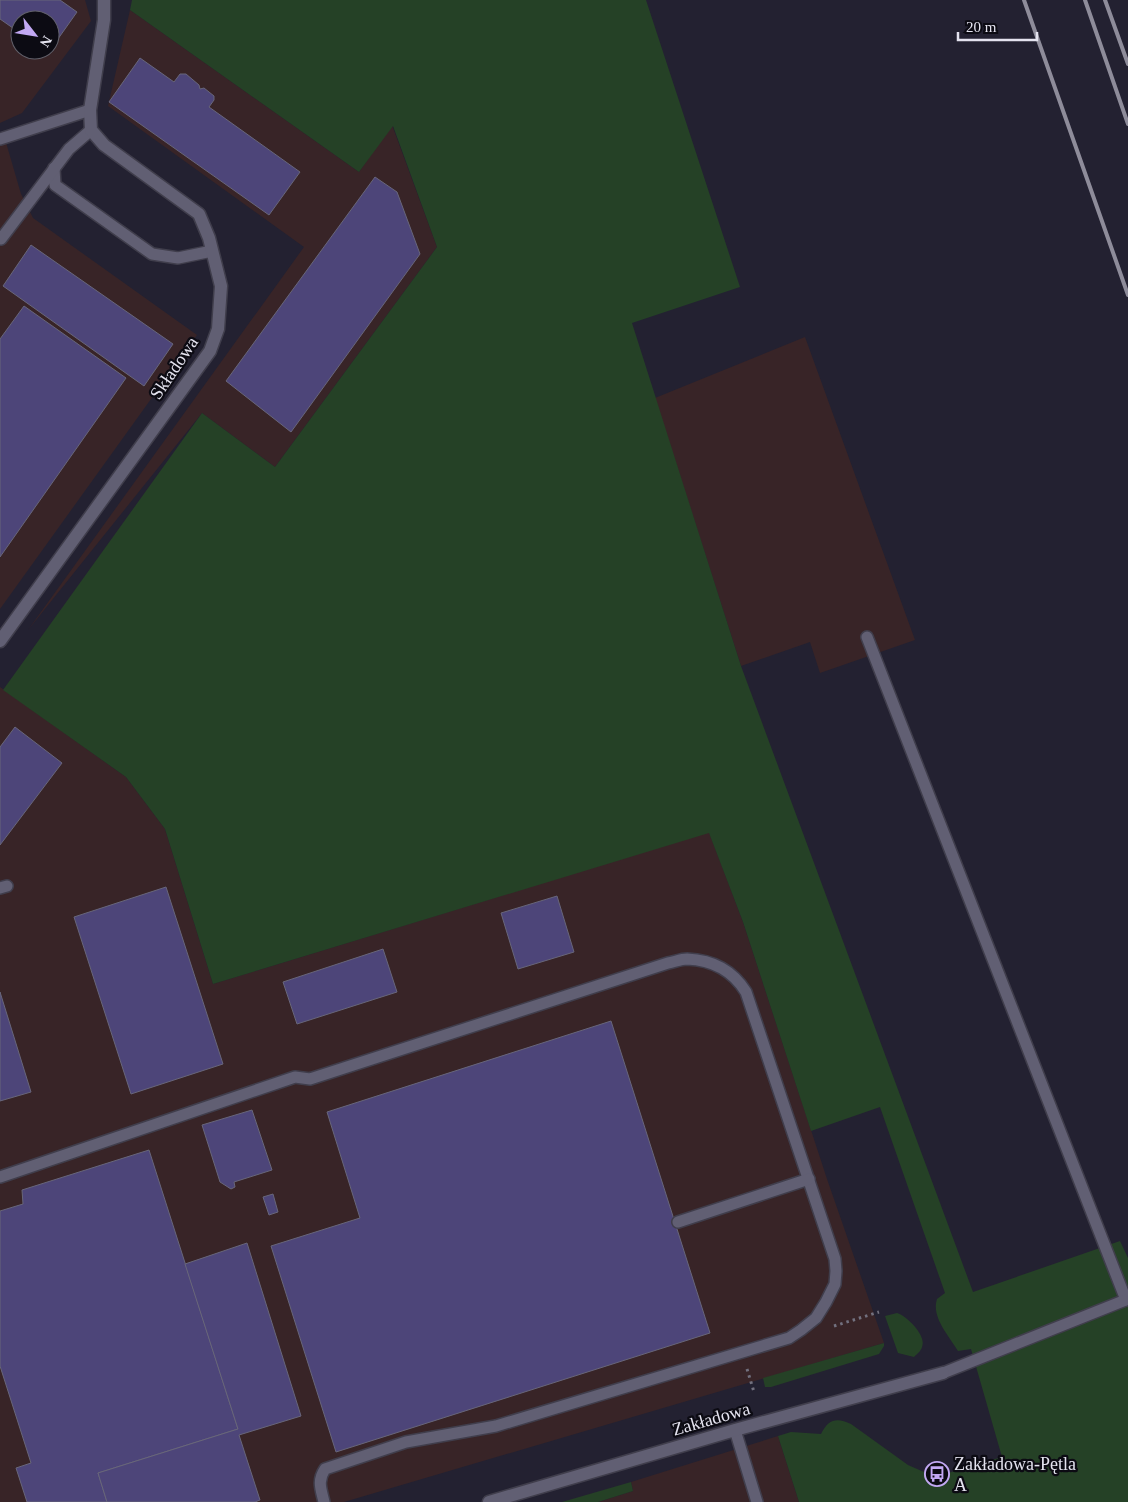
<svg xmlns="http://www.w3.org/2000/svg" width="1128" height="1502" font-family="'Times New Roman',serif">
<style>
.industrial{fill:#382427;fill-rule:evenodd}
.green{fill:#254126}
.building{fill:#4d4579;stroke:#68667a}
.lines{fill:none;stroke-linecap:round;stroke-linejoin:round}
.service-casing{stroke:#403e4c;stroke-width:14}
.minor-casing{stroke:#403e4c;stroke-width:15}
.path{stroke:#72717f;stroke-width:3;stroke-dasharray:2.5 4;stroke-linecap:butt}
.service{stroke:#615f73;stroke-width:11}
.minor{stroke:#615f73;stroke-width:12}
.rail{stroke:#8e8c9a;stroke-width:4}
.labels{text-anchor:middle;stroke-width:4.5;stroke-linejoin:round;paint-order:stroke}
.street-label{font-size:18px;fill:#e4e3ef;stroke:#0c0b13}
.poi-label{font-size:18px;fill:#e4e3ef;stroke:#0c0b13;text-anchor:start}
</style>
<rect width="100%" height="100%" fill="#232131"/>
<g class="industrial">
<path d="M0,0H85L91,21L22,113L0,123ZM20,20H50V50H20Z"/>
<path d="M130,10L359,172L392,125L437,247L275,467L202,413L28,630L304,247L108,106Z"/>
<path d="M0,135L5,139L21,194L33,218L197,335L0,609Z"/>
<path d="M805,337L915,640L820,673L810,642L741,666L655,398Z"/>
<path d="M0,687L126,777L165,829L213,984L709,832L743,922L827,1179L884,1343L344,1502H0Z"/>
<path d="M778,1436L799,1502H598L633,1491L631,1482Z"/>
</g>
<g class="green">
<path d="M132,0H646L740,287L632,323L741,666L973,1292L1120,1241L1128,1258V1502H799L778,1436L791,1432L821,1434C828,1419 837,1417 851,1424L908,1465L924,1472L948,1473L1002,1457L971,1349L958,1351C949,1336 931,1317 937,1299L945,1293L880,1107L811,1131L743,922L709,833L213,984L165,829L126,777L3,690L202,413L275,467L437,247L393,126L359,172L130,10Z"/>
<path d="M897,1313C907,1316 927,1336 922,1347C921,1351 917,1354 914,1357L898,1353L885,1316Z"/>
<path d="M884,1343V1346L879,1354L771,1387H765L763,1378Z"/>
<path d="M631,1482L633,1491L598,1502H562Z"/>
</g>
<g class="building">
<path d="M0,0H60L77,12L48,53L44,50H50V20H20V33L0,19Z"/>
<path d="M140,58L174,82L180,74H186L199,85L200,89L204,88L214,96V100L209,107L300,172L269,215L109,102Z"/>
<path d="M375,177L397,192L420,254L291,432L226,381Z"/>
<path d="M31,245L173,344L144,386L3,286Z"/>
<path d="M24,306L126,378L0,557V339Z"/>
<path d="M15,727L62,763L0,845V747Z"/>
<path d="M166,887L223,1064L131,1094L74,917Z"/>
<path d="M557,896L574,952L518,969L501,913Z"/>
<path d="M383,949L397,992L297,1024L283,982Z"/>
<path d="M0,992L31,1092L0,1101Z"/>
<path d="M611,1021L710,1333L336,1452L271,1246L360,1218L327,1112Z"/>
<path d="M252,1110L272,1170L234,1182L235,1187L231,1189L220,1182L202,1125Z"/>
<path d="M149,1150L238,1429L98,1473L107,1502H27L16,1468L31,1463L0,1366V1211L23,1204L22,1190Z"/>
<path d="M273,1194L278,1212L269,1215L263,1197Z"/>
<path d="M247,1243L301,1416L239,1435L260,1500L255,1502H107L98,1473L238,1429L185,1264Z"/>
</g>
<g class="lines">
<defs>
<g id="service">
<path d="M0,139L90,110"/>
<path d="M54,168L55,185L152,254L178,258L212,251"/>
<path d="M1,239L69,149L91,130"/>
<path d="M867,637L1126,1300"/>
<path d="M0,888L7,886"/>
<path d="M0,1177L295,1077L310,1079L668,963C674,962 681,959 687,959C713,960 733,971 746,992L835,1259L836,1271L835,1284L826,1302L816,1318L801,1330L789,1338L496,1426L406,1442L325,1469C317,1481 321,1489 324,1502"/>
<path d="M678,1222L809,1179"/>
<path d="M943,1373L1128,1299"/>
<path d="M735,1430L757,1502"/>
</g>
<g id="minor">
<path d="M0,641L210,351L218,329L221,286L209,238L199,214L104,145L91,130L90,110L104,20V0"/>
<path d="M489,1502L735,1430L943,1373"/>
</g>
</defs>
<use href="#service" class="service-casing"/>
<use href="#minor" class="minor-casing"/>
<g class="path">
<path d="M834,1326L879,1312"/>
<path d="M747,1369L754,1392"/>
</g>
<use href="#service" class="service"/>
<use href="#minor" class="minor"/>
<g class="rail">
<path d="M1024,0L1128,295"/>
<path d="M1085,0L1128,124"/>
<path d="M1105,0L1128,64"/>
</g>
</g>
<defs>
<symbol id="bus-ring" viewBox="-11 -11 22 22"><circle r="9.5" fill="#0c0b13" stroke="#c2a8f3" stroke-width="1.5"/><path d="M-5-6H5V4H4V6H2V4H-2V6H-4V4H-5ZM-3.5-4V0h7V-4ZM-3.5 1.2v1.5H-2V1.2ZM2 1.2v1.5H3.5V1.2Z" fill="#c2a8f3"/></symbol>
</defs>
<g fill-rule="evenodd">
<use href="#bus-ring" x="923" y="1460" width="28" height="28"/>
</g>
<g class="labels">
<g class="street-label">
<text transform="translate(174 368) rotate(-56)" y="6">Składowa</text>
<text transform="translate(711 1419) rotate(-16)" y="6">Zakładowa</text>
</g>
<g class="poi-label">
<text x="954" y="1470">Zakładowa-Pętla<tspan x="954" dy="21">A</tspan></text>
</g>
</g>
<g transform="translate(35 35) rotate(121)"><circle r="24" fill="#0c0b13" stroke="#62616b"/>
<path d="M0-4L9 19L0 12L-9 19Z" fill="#c2a8f3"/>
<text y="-8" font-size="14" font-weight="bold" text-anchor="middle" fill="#e4e3ef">N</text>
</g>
<path d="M958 32v8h79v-8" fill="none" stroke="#e4e3ef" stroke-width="2.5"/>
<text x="966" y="32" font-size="15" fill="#e4e3ef" stroke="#0c0b13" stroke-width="4" paint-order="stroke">20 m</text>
</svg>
